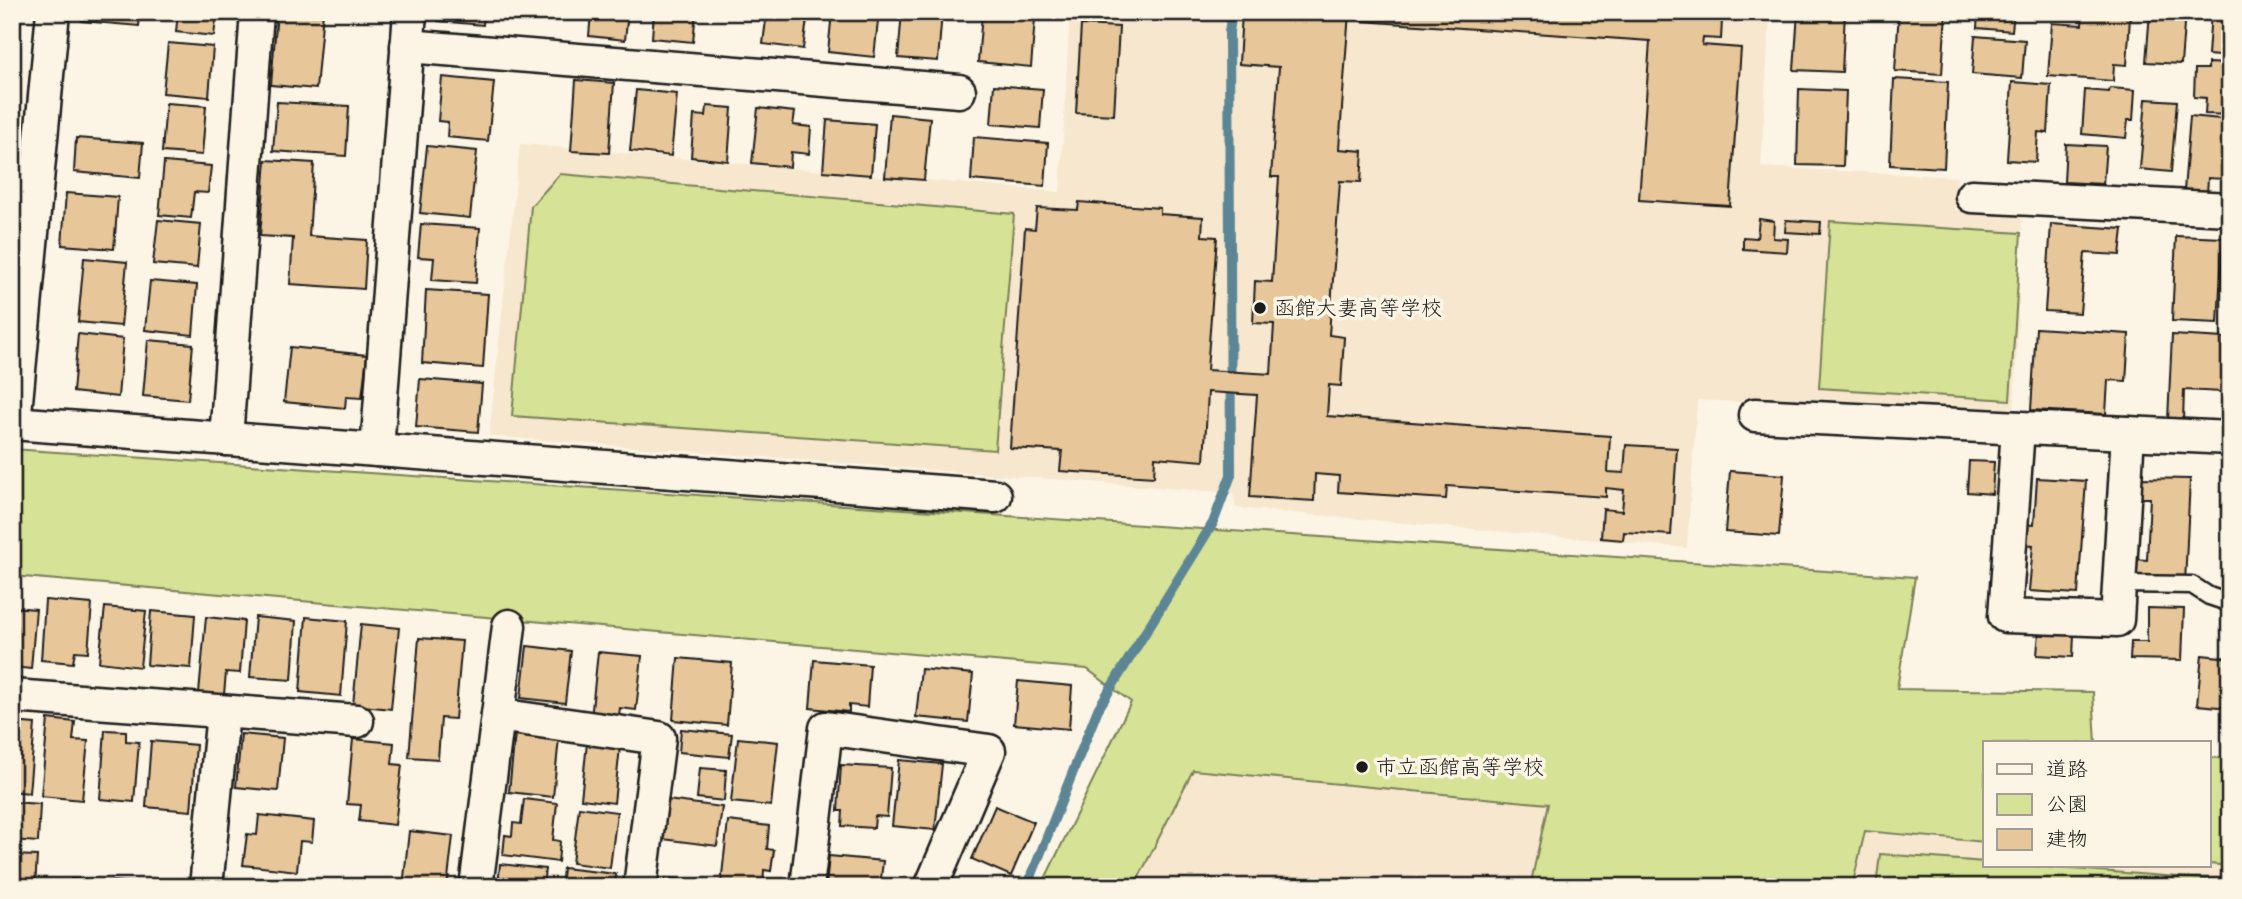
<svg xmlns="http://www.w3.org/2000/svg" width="2242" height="899" font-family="Mali,'Klee One',sans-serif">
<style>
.built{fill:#f6e7ce}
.green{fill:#d6e295;stroke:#797f58;stroke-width:2}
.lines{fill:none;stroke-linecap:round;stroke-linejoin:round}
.stream{stroke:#5c8696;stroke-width:10}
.building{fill:#e7c699;stroke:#1c1c1c;stroke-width:2}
.service-casing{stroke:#1c1c1c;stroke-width:21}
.minor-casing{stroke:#1c1c1c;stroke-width:37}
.service{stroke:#fcf5e5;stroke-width:16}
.minor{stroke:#fcf5e5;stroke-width:32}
.poi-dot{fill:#1c1c1c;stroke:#fcf5e5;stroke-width:2.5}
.labels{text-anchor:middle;stroke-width:7;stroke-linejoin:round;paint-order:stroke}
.poi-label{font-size:21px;fill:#1c1c1c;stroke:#fcf5e5;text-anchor:start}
</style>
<rect width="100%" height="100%" fill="#fcf5e5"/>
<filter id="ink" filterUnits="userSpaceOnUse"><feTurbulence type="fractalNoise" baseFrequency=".0143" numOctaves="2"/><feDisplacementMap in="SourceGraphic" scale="14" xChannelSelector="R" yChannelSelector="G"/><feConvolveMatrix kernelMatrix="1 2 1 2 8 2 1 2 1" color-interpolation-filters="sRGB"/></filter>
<g filter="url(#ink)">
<g class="built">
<path d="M1070,12L1212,20L1213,12H1770L1761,167L1957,177L1955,210L2022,215L2014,417L1697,400L1687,548L1236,508L1233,493L489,436L520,144L1060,192Z"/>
<path d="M1172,725L1985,809V866H2209V832L2230,835V887H1072Z"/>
</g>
<g class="green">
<path d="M560,174L1014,214L995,450L512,416L531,206Z"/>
<path d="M1830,221L2021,233L2010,400L1819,388Z"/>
<path d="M12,449L1915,577L1897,689L2093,692L2096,743H1985V842L1865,831L1852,887H1530L1548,804L1193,770L1134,887H1041L1131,702L1087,669L12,576Z"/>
<path d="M2209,757L2230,759V866L2209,864Z"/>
<path d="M1880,854L1985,862V866H2033L2230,881V887H1876Z"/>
</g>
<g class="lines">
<path class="stream" d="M1027,887L1098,709L1213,523L1231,475L1229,32L1232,12"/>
</g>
<g class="building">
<path d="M83,12H140L139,26L82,21Z"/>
<path d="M178,12H217L214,36L176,32Z"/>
<path d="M277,12H323L316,89L271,85Z"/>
<path d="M438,12H484L483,25L438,21Z"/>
<path d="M515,12H561V17L515,14Z"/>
<path d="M591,12H628L625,40L589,36Z"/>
<path d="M654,12H696L693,42L652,38Z"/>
<path d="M767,12H808L803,49L763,44Z"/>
<path d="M832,12H879L874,57L828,52Z"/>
<path d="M902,12H942L938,61L898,58Z"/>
<path d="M1242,12H1349L1339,149L1363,151L1361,182L1340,181L1329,335L1344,337L1341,386L1329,385L1327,416L1610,436L1608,472L1624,473L1626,445L1677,448L1671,535L1624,532L1623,540L1601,538L1603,509L1622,511L1624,490L1606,488V497L1447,486L1446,499L1338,492L1339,476L1315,474L1314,501L1250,497L1257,395L1208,392L1204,461L1155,457L1154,477L1060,471L1062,451L1010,448L1025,228L1035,229L1037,208L1078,210L1079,202L1160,208V214L1203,217L1202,236L1217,237L1207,370L1271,374L1274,324L1253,323L1255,281L1272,282L1279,177H1271L1279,67L1239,64Z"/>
<path d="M1361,12H1702L1701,18L1722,20L1721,39L1703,38L1702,45L1741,48L1730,206L1639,200L1650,41L1361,21Z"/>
<path d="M1798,12H1845L1842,72L1794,70Z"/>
<path d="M1899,12H1946L1942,74L1895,71Z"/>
<path d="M1978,12H2014L2012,31L1977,28Z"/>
<path d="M2150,12H2185L2181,64L2146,62Z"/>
<path d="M2211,12H2230V57L2208,55Z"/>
<path d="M2083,13L2130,17L2127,65L2114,64L2113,81L2048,76L2052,23L2082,25Z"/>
<path d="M982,14L1035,19L1031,67L978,62Z"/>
<path d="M1081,25L1119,27L1114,115L1076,113Z"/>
<path d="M1975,36L2025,40L2022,78L1972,74Z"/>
<path d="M168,43L213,47L209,97L163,93Z"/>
<path d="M2208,63L2230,64V115L2205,114L2206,98L2194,97L2195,69H2208Z"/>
<path d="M442,77L494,82L488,141L447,137L448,122L438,121Z"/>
<path d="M1894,79L1948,82L1944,168L1890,165Z"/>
<path d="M576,80L614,83L609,153L571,151Z"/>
<path d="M2012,82L2051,85L2048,133L2038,132L2036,162L2007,160Z"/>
<path d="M994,85L1043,89L1040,128L991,124Z"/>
<path d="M2110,88L2135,90L2133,120H2128L2126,138L2082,134L2085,90L2109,92Z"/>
<path d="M1799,89L1846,91L1843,166L1797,165Z"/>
<path d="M636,90L677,94L671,156L630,151Z"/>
<path d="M2146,99L2177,101L2171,172L2140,169Z"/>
<path d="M277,102L349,106L346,156L273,151Z"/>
<path d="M166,103L206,106L202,155L162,152Z"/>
<path d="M707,106L732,108L728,161L691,157L694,115L706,116Z"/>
<path d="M758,108L795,112L793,125L811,127L809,154L791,152L790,167L752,163Z"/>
<path d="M890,114L930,118L924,180L885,177Z"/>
<path d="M2190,116L2230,120V161H2226L2224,179L2208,178L2207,193L2184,191Z"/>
<path d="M827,120L875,124L871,175L823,171Z"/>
<path d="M974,137L1048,143L1045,186L971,180Z"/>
<path d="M76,138L143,143L140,178L74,172Z"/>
<path d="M2066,144L2106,146L2103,184L2064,182Z"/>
<path d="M427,146L477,151L470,218L420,213Z"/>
<path d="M266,160L314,163L309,236L367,240L364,289L290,284L293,238L260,236Z"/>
<path d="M164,162L211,166L208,193L194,192L191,218L159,215Z"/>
<path d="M66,193L118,197L114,249L62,245Z"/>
<path d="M1759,219L1774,221L1773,238L1788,239L1787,252L1743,249V237L1757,238Z"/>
<path d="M158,220L201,224L197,268L153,264Z"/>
<path d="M1786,220L1821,222L1820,234L1785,232Z"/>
<path d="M421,224L480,228L476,283L432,280L434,258L418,257Z"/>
<path d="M2051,224L2123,229L2120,255L2085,253L2080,313L2045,311Z"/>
<path d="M2176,236L2223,238L2218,323L2172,321Z"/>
<path d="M84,258L127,262L121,326L78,322Z"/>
<path d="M150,281L197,285L193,335L145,330Z"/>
<path d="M426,290L488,294L483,368L422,363Z"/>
<path d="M2036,328L2129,334L2126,381L2108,380L2106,414L2031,410Z"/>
<path d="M78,334L123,339L118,397L73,392Z"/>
<path d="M2172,335L2224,338L2222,392L2184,390L2183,421L2168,420Z"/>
<path d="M148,340L193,344L188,400L143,396Z"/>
<path d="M290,347L367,355L362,398L346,397L345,408L284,402Z"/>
<path d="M420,379L482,384L478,432L416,427Z"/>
<path d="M1969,461L1994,462L1992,494L1967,492Z"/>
<path d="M1730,471L1784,475L1779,536L1725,532Z"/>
<path d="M2037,478L2086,481L2078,594L2029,591L2033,545L2021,544L2022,524L2034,525Z"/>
<path d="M2138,478L2190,479L2185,583L2133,581L2134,559L2147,560L2150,498H2138Z"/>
<path d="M45,600L92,604L88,652L75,651L73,663L41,660Z"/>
<path d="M12,607L36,609L31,669L12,667Z"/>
<path d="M105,607L146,611L140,667L99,662Z"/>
<path d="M2147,608L2184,609L2182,660L2130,659L2131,642H2147Z"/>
<path d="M151,611L195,615L191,668L147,665Z"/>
<path d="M206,617L244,621L240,673L226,672L224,695L199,693Z"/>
<path d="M255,617L296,621L292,680L250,677Z"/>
<path d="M306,617L347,621L341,696L300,692Z"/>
<path d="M361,624L399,628L391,709L353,705Z"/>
<path d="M2039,632L2074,634L2073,657L2037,655Z"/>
<path d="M419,638L462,641L455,719L441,718L438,759L409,757Z"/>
<path d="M527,646L571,651L565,703L521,698Z"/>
<path d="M598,652L642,656L636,710L620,708L618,722L591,719Z"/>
<path d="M2202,655L2230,658V708L2197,705Z"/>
<path d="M678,658L732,663L727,725L673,720Z"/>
<path d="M814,660L870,665L867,707L849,705V712L810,708Z"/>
<path d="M921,669L973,674L968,722L916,717Z"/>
<path d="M1018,681L1072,686L1069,729L1014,724Z"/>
<path d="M48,719L75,722L73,740L88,741L82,800L41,796Z"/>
<path d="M12,722L35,724L29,793L12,791Z"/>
<path d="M681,729L732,734L729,757L679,752Z"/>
<path d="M105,730L126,731V741L139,742L134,802L100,799Z"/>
<path d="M515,733L559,738L553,797L509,792Z"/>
<path d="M241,734L283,738L278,791L236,787Z"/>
<path d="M738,738L778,742L771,806L731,802Z"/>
<path d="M353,739L394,743L392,764L402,765L395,825L359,821L361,805L347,804Z"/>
<path d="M151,741L196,745L191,811L146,807Z"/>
<path d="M587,743L620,747L614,803L581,799Z"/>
<path d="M899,760L942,764L935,830L892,826Z"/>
<path d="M841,765L891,768L887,817L875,816L874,828L842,826L843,811H838Z"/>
<path d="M700,768L726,770L724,801L697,798Z"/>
<path d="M524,799L557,803L553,840L560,841L558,862L503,855L505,835L512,836L513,823L521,824Z"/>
<path d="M667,800L722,807L717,846L662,839Z"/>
<path d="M12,802L40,804L38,842L12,840Z"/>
<path d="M995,806L1034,822L1011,876L972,859Z"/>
<path d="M579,807L617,812L610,868L572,863Z"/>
<path d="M259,815L314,821L312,842L300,841L297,871L243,865L247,834L257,835Z"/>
<path d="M728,821L769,826L767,849L774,850L771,871L764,870L763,887L721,884Z"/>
<path d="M409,831L453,836L447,887H403Z"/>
<path d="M12,855L37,856L35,887H12Z"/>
<path d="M829,856L883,861L880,887H826Z"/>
<path d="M500,864L545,869L543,887H498Z"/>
<path d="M563,868L616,874L615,887H561Z"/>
<path d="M665,878L709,883V887H663Z"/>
<path d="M71,879L157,884V887H71Z"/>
<path d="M233,882L260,885V887H232Z"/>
</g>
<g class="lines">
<defs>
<path id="service" d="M2119,584L2192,585L2209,596L2230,603"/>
<g id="minor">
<path d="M407,46L959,91"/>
<path d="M1972,196L2230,209"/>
<path d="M1755,415L2230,438"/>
<path d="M12,423L377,450L410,12"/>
<path d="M14,423L53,12"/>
<path d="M2018,428L2005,616L2117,620L2128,433"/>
<path d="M226,439L257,12"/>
<path d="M377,450L995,496"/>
<path d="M12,696L357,721"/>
<path d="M498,715L509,626"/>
<path d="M206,887L223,713"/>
<path d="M476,887L498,715L659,738L640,887"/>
<path d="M807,887L826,728L989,751L931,887"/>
</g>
</defs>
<use href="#service" class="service-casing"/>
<use href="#minor" class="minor-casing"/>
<use href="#service" class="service"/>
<use href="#minor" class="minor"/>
</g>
</g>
<g class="poi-dot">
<circle cx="1260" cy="308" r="7"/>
<circle cx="1362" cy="767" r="7"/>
</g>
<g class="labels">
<g class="poi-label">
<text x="1274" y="315">函館大妻高等学校</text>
<text x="1376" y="774">市立函館高等学校</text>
</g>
</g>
<rect width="2242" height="899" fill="none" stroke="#fcf5e5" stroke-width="42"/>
<rect x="21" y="21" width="2200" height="857" fill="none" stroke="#1c1c1c" stroke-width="2.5" filter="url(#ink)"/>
<rect x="1983" y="741" width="228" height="126" fill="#fcf5e5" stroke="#a29e95" stroke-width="2"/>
<rect x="1997" y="764" width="35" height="10" fill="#fcf5e5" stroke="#a29e95" stroke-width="2"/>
<text x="2046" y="776" font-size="21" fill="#1c1c1c">道路</text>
<rect x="1997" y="794" width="35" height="21" fill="#d6e295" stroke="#a29e95" stroke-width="2"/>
<text x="2046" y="811" font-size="21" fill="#1c1c1c">公園</text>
<rect x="1997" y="829" width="35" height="21" fill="#e7c699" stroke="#a29e95" stroke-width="2"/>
<text x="2046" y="846" font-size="21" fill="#1c1c1c">建物</text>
</svg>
